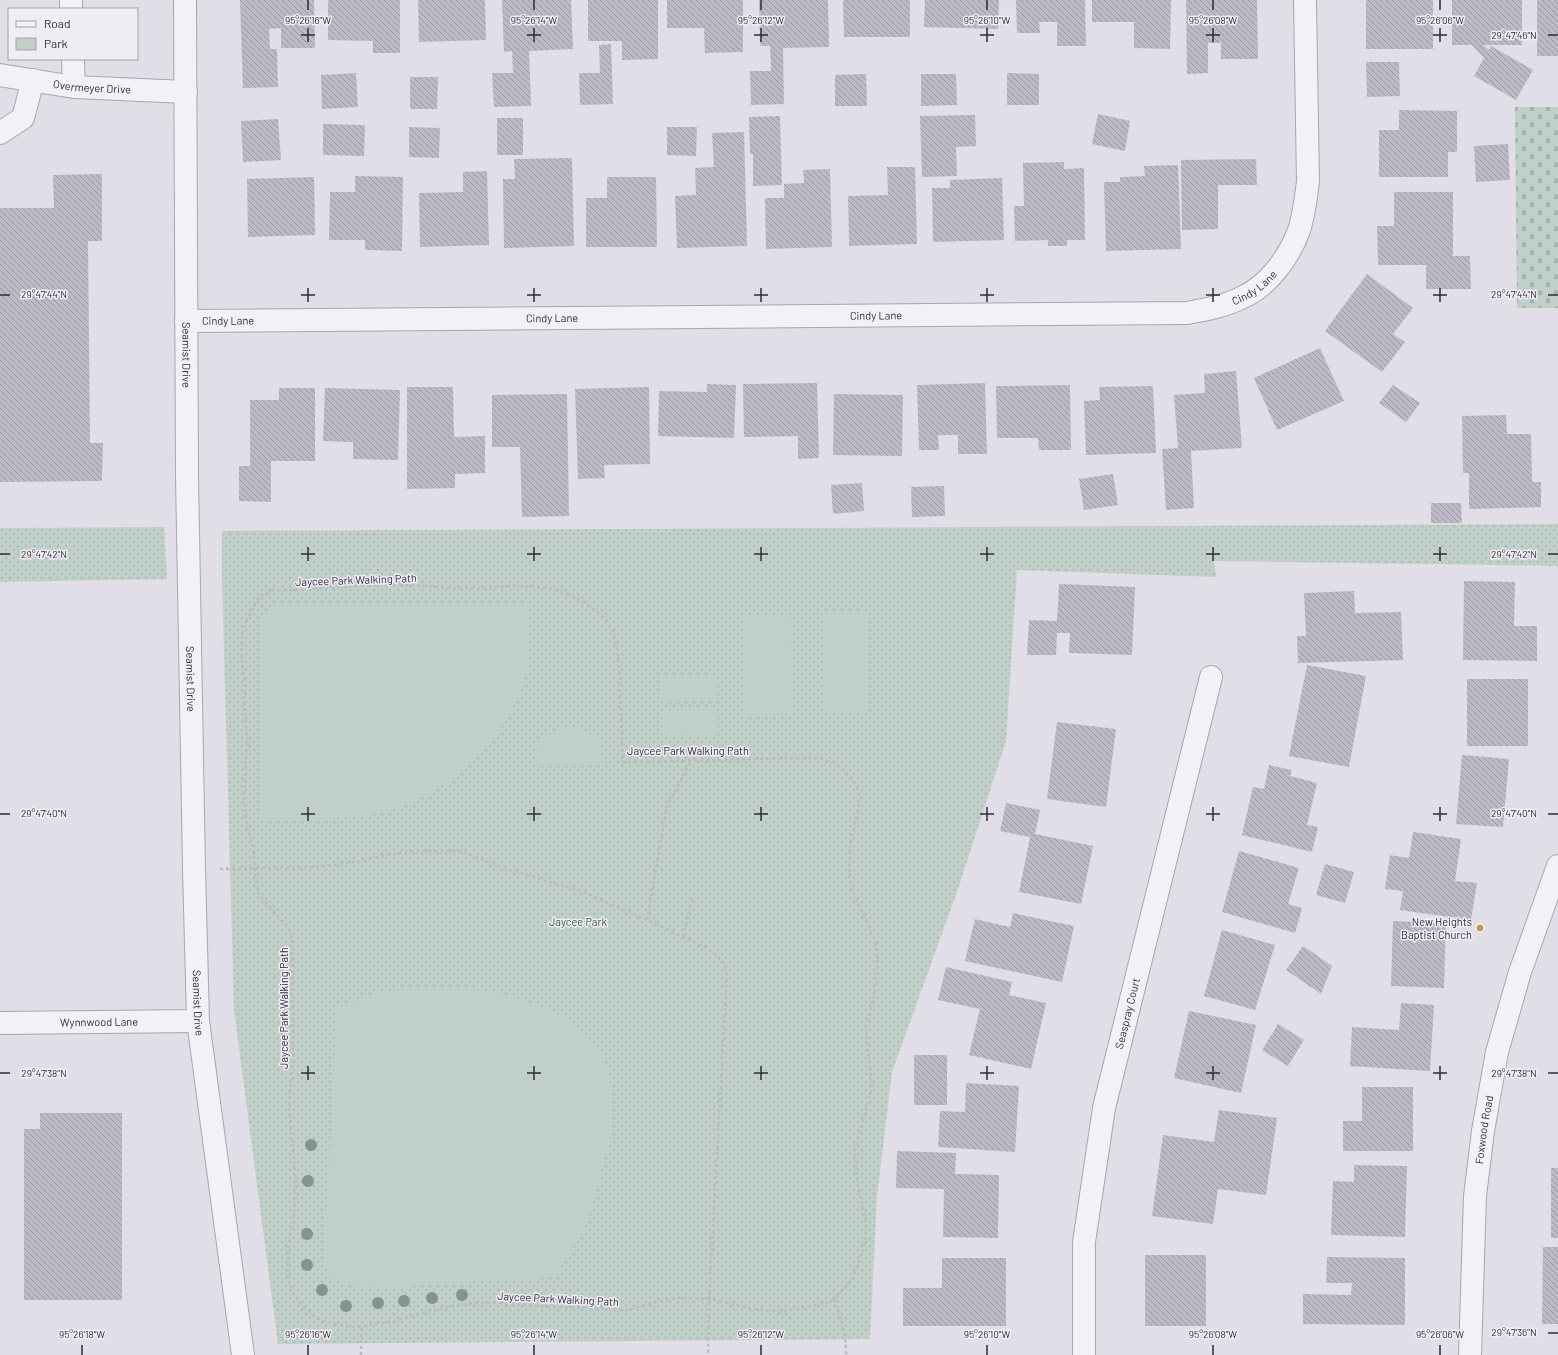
<svg xmlns="http://www.w3.org/2000/svg" width="1558" height="1355" font-family="Barlow,sans-serif">
<style>
.green{fill:url(#green-dots)}
.cemetery{fill:url(#cemetery-stones)}
.pitch{fill:#c0d0c8}
.building{fill:url(#building-back-hatch)}
.lines{fill:none;stroke-linecap:round;stroke-linejoin:round}
.minor-casing{stroke:#a9a4b0;stroke-width:24}
.path{stroke:#bdb9c1;stroke-width:2.5;stroke-dasharray:3 3;stroke-linecap:butt}
.minor{stroke:#f3f1f5;stroke-width:22}
.tree{fill:#849391}
.ticks{fill:none;stroke:#31293c;stroke-width:1.5}
.poi-dot{fill:#c1964e;stroke:#f0eef4;stroke-width:1.5}
.labels{text-anchor:middle;stroke-width:3;stroke-linejoin:round;paint-order:stroke}
.street-label{font-size:11px;fill:#31293c;stroke:#f0eef4}
.park-label{font-size:11px;fill:#38564a;stroke:#f0eef4}
.poi-label{font-size:11px;fill:#31293c;stroke:#f0eef4;text-anchor:end}
.ticks-label{font-size:10px;text-anchor:middle;fill:#31293c;stroke:#f0eef4;stroke-width:3;stroke-linejoin:round;paint-order:stroke}
</style>
<defs>
<pattern id="green-dots" width="8" height="8" patternUnits="userSpaceOnUse"><rect width="8" height="8" fill="#c0d0c8"/><path d="M2 2h.1M6 6h.1" fill="none" stroke="#a5b3ad" stroke-width="1.8" stroke-linecap="round"/></pattern>
<pattern id="cemetery-stones" width="16" height="16" patternUnits="userSpaceOnUse"><rect width="16" height="16" fill="#c0d0c8"/><path d="M2 7V4a2 2 0 0 1 4 0v3zM10 15v-3a2 2 0 0 1 4 0v3z" fill="#a5b3ad"/></pattern>
<pattern id="building-back-hatch" width="6" height="6" patternUnits="userSpaceOnUse"><rect width="6" height="6" fill="#beb9c6"/><path d="M-1 5l2 2M0 0l6 6M5-1l2 2" fill="none" stroke="#9b96a2"/></pattern>
</defs>
<rect width="100%" height="100%" fill="#e2dee7"/>
<g class="green">
<path d="M1558,524V566L1214,561L1216,577L1017,570L1006,741L958,889L892,1072L877,1196L870,1339L278,1344L234,1010L222,580V531Z"/>
<path d="M164,527L167,579L0,582V528Z"/>
</g>
<path class="cemetery" d="M1515,107H1558V308H1517Z"/>
<g class="pitch">
<path d="M276,603H529C529,617 528,632 528,646C527,653 528,660 527,667C510,742 442,804 366,815C331,821 295,818 260,819L259,620Z"/>
<path d="M822,613H868L869,713H823Z"/>
<path d="M790,614L792,714L745,715L743,615Z"/>
<path d="M717,675L718,700L661,702V676Z"/>
<path d="M718,709V734L662,735V710Z"/>
<path d="M572,726C596,734 603,740 602,765L535,766C531,740 550,731 572,726Z"/>
<path d="M450,987L482,990L515,997L561,1015L575,1024L589,1037L600,1053L608,1070L612,1089V1131L587,1224L554,1277L393,1287L356,1286L343,1283L332,1277L326,1269L323,1251L330,1155L336,1008C354,1001 371,995 390,991C409,987 430,987 450,987Z"/>
</g>
<g class="building">
<path d="M240,0H314L315,48H281V28L269,29L270,49H277L278,87L243,88Z"/>
<path d="M328,0H400V53H373V41L328,40Z"/>
<path d="M418,0H485L486,40L419,42Z"/>
<path d="M502,0H571L573,49L529,51L531,106L494,107L492,73H513L512,51L504,52Z"/>
<path d="M588,0H658V59L622,60V41H588Z"/>
<path d="M667,0H743V52L705,53L704,28H667Z"/>
<path d="M759,0H828L829,47L783,48L784,104L751,105L750,71H771L770,46H760Z"/>
<path d="M843,0H910V37H844Z"/>
<path d="M925,0H999L998,29L924,27Z"/>
<path d="M1016,0H1085L1086,46H1057V22H1039L1040,33H1017Z"/>
<path d="M1092,0H1171L1170,49L1134,48V22H1092Z"/>
<path d="M1186,0H1257L1258,59H1221V43H1208V73L1187,74Z"/>
<rect x="1366" y="0" width="67" height="49"/>
<path d="M1452,0H1522V45H1483L1489,50L1491,46L1533,70L1516,100L1474,76L1484,58L1472,45H1452Z"/>
<rect x="1537" y="0" width="21" height="56"/>
<path d="M611,44L613,104L580,105L579,73H600L599,45Z"/>
<path d="M1366,62H1399L1400,96L1367,97Z"/>
<path d="M356,73L358,107L322,109L321,75Z"/>
<path d="M1007,73L1039,74V105H1007Z"/>
<path d="M866,74L867,106H835V75Z"/>
<path d="M921,74H956L957,105L921,106Z"/>
<path d="M410,77H438L437,109H410Z"/>
<path d="M1399,110L1457,111V152H1448V177H1379V130H1399Z"/>
<path d="M1098,114L1130,121L1125,151L1092,144Z"/>
<path d="M975,115L976,146L956,147L957,176L922,177L920,116Z"/>
<path d="M780,116L782,185L753,186V154H750L749,117Z"/>
<rect x="497" y="118" width="26" height="37"/>
<path d="M278,119L281,160L243,162L241,121Z"/>
<path d="M323,124L365,125L364,156L323,155Z"/>
<path d="M409,127L440,128L439,158L409,157Z"/>
<path d="M667,127H697L696,156L667,155Z"/>
<path d="M744,132L747,246L677,248L675,196L696,195L695,168L714,167L712,133Z"/>
<path d="M1508,144L1510,180L1476,182L1474,146Z"/>
<path d="M572,158L574,246L504,248L503,179H515L514,159Z"/>
<path d="M1256,159L1257,185H1218V229L1182,230L1181,160Z"/>
<path d="M1064,162V169L1084,168L1085,240H1067V246H1048V240L1015,241L1014,206H1024L1023,163Z"/>
<path d="M1178,165L1181,249L1106,251L1104,182H1120V177L1145,176L1144,166Z"/>
<path d="M887,167H915L917,244L849,246L848,196L888,195Z"/>
<path d="M830,169L832,247L766,249L765,198H784V184L804,183L803,170Z"/>
<path d="M487,171L489,245L420,247L419,193L463,192V172Z"/>
<path d="M102,174V241H88L90,443H103L102,481L0,482V208H54L53,175Z"/>
<path d="M355,176L403,177L402,251L365,250V240H329L330,192H355Z"/>
<path d="M314,177L315,235L248,237L247,179Z"/>
<path d="M607,177H656L657,247H586V198H607Z"/>
<path d="M1002,178L1004,240L933,242L932,188H950V180Z"/>
<path d="M1394,192H1453V256H1470L1471,289H1426V265H1378L1377,226H1394Z"/>
<path d="M1367,274L1413,308L1393,334L1405,342L1382,372L1325,331Z"/>
<path d="M1320,348L1344,401L1277,430L1254,378Z"/>
<path d="M1236,371L1242,448L1191,451L1194,508L1166,510L1162,449L1178,448L1174,395L1205,393L1204,374Z"/>
<path d="M817,383L819,458L798,459V436L744,437L743,384Z"/>
<path d="M985,383L987,454H958V435H938L939,450H919L917,385Z"/>
<path d="M707,384L736,385L734,438L658,436L659,391L707,392Z"/>
<path d="M1070,385L1071,450H1039L1038,438H997L996,386Z"/>
<path d="M1393,385L1420,403L1406,422L1379,403Z"/>
<path d="M1153,386L1156,453L1086,455L1084,401L1100,400L1099,387Z"/>
<path d="M407,387H453L454,437L485,436V473L455,474V488L407,489Z"/>
<path d="M649,387L650,464L604,465L605,478L578,479L575,389Z"/>
<path d="M279,388H315V461H271V502L239,501V466H250V400H279Z"/>
<path d="M325,388L400,390L398,460L353,459V442L323,441Z"/>
<path d="M567,394L569,516L522,517L520,447H492V395Z"/>
<path d="M834,394L903,395L902,456L833,455Z"/>
<path d="M1506,415L1507,434H1531L1532,482H1541V507L1469,509V473H1463L1462,416Z"/>
<path d="M1113,474L1118,505L1084,510L1079,479Z"/>
<path d="M862,483L864,511L833,514L831,485Z"/>
<path d="M944,486L945,516L912,517L911,487Z"/>
<path d="M1431,503H1461L1462,523H1431Z"/>
<path d="M1464,581L1515,582L1514,626H1537V661L1463,660Z"/>
<path d="M1059,584L1135,587L1132,655L1069,653L1070,633H1057L1056,655H1027L1029,620L1057,621Z"/>
<path d="M1354,591L1355,613L1401,612L1403,660L1298,663L1297,636H1306L1304,593Z"/>
<path d="M1307,665L1366,676L1349,767L1289,756Z"/>
<rect x="1467" y="679" width="61" height="67"/>
<path d="M1057,722L1116,729L1106,807L1047,799Z"/>
<path d="M1462,755L1509,759L1503,827L1456,824Z"/>
<path d="M1269,765L1292,770L1290,776L1317,783L1307,825L1318,827L1312,852L1242,835L1253,787L1264,789Z"/>
<path d="M1006,803L1040,810L1035,834L1093,846L1081,904L1019,892L1030,837L1000,831Z"/>
<path d="M1413,832L1461,839L1455,881L1477,883L1471,920L1400,910L1403,891L1385,889L1390,855L1409,858Z"/>
<path d="M1239,851L1299,868L1288,904L1302,908L1295,933L1222,912Z"/>
<path d="M1325,864L1354,872L1345,903L1316,895Z"/>
<path d="M1013,913L1074,926L1062,982L965,961L975,919L1010,927Z"/>
<path d="M1393,921L1446,923L1444,988L1391,986Z"/>
<path d="M1222,930L1275,945L1255,1010L1204,996Z"/>
<path d="M1303,946L1332,966L1321,994L1286,970Z"/>
<path d="M946,967L1012,982L1009,995L1046,1003L1031,1069L969,1055L980,1009L938,1000Z"/>
<path d="M1401,1003L1434,1005L1430,1071L1350,1066L1352,1027L1399,1030Z"/>
<path d="M1189,1011L1256,1025L1241,1093L1174,1078Z"/>
<path d="M1278,1024L1304,1040L1288,1066L1262,1050Z"/>
<rect x="914" y="1055" width="33" height="50"/>
<path d="M966,1083L1019,1086L1015,1152L938,1147L940,1111L965,1112Z"/>
<path d="M1362,1087H1413V1151H1343V1121H1362Z"/>
<path d="M1219,1110L1277,1118L1266,1195L1218,1189L1213,1224L1152,1216L1163,1135L1214,1142Z"/>
<path d="M40,1113H122V1300H24V1129H40Z"/>
<path d="M897,1151L956,1153L955,1174L999,1175L998,1238L943,1237L944,1189L896,1188Z"/>
<path d="M1354,1165L1407,1166L1405,1237L1331,1235L1333,1181L1354,1182Z"/>
<rect x="1551" y="1168" width="7" height="70"/>
<path d="M1543,1247H1558V1324H1542Z"/>
<rect x="1145" y="1255" width="61" height="71"/>
<path d="M1327,1257L1405,1258V1325L1303,1324V1294L1351,1295L1352,1283H1326Z"/>
<path d="M942,1258H1006V1326H903V1288H942Z"/>
</g>
<g class="lines">
<defs>
<g id="minor">
<path d="M71,0V9"/>
<path id="s1" d="M185,0L187,475L194,869L198,1021L243,1355"/>
<path d="M73,59L74,87"/>
<path id="s2" d="M0,75L74,87L186,92"/>
<path d="M0,133L23,118L33,80"/>
<path id="s3" d="M186,321L1187,313C1207,309 1226,306 1243,297C1269,285 1288,258 1298,233C1304,217 1306,198 1308,181L1305,0"/>
<path id="s4" d="M0,1023L198,1021"/>
<path id="s5" d="M1084,1355V1242L1104,1108L1211,677"/>
<path id="s6" d="M1470,1355L1475,1196L1483,1131L1497,1052L1520,972L1558,866"/>
</g>
</defs>
<use href="#minor" class="minor-casing"/>
<g class="path">
<path d="M387,584C410,585 432,587 454,588C501,590 554,575 593,609C598,613 604,617 607,621C621,644 619,675 620,701C621,721 622,741 623,762L811,758L822,759L834,763L842,769L851,777L857,787L860,800L850,847L849,876L853,892L875,940L878,965L874,995L866,1028L872,1089L855,1148L857,1181L864,1214L866,1230L864,1247L853,1277L844,1289L834,1299L829,1302L781,1312L753,1309L709,1299L677,1298L659,1301L627,1310L591,1308L549,1307L495,1303L463,1304L426,1312L395,1321L357,1327H349L318,1319L305,1309L294,1295L288,1278V1249L295,1208L296,1182L289,1105L293,1054L292,939L289,929L261,897L257,890L253,847L247,826L244,806L245,768L248,743L244,709L245,682L241,657L242,634L247,620L259,597L272,590H298Z"/>
<path d="M220,869L320,867L360,861L408,851H461L503,868L581,891L647,920L705,947L723,961L727,973L709,1299L708,1355"/>
<path d="M647,920L667,806L691,761"/>
<path d="M683,937L693,897"/>
<path d="M834,1299C842,1321 846,1332 846,1355"/>
<path d="M361,1355V1326"/>
</g>
<use href="#minor" class="minor"/>
</g>
<g class="tree">
<circle cx="311" cy="1145" r="6"/>
<circle cx="308" cy="1181" r="6"/>
<circle cx="307" cy="1234" r="6"/>
<circle cx="307" cy="1265" r="6"/>
<circle cx="322" cy="1290" r="6"/>
<circle cx="462" cy="1295" r="6"/>
<circle cx="432" cy="1298" r="6"/>
<circle cx="404" cy="1301" r="6"/>
<circle cx="378" cy="1303" r="6"/>
<circle cx="346" cy="1306" r="6"/>
</g>
<path class="ticks" d="M308,0V10M534,0V10M761,0V10M987,0V10M1213,0V10M1440,0V10M308,28V42M534,28V42M761,28V42M987,28V42M1213,28V42M1440,28V42M301,35H315M527,35H541M754,35H768M980,35H994M1206,35H1220M1433,35H1447M1548,35H1558M308,288V302M534,288V302M761,288V302M987,288V302M1213,288V302M1440,288V302M0,295H10M301,295H315M527,295H541M754,295H768M980,295H994M1206,295H1220M1433,295H1447M1548,295H1558M308,547V561M534,547V561M761,547V561M987,547V561M1213,547V561M1440,547V561M0,554H10M301,554H315M527,554H541M754,554H768M980,554H994M1206,554H1220M1433,554H1447M1548,554H1558M308,807V821M534,807V821M761,807V821M987,807V821M1213,807V821M1440,807V821M0,814H10M301,814H315M527,814H541M754,814H768M980,814H994M1206,814H1220M1433,814H1447M1548,814H1558M308,1066V1080M534,1066V1080M761,1066V1080M987,1066V1080M1213,1066V1080M1440,1066V1080M0,1073H10M301,1073H315M527,1073H541M754,1073H768M980,1073H994M1206,1073H1220M1433,1073H1447M1548,1073H1558M1548,1333H1558M82,1345V1355M308,1345V1355M534,1345V1355M761,1345V1355M987,1345V1355M1213,1345V1355M1440,1345V1355"/>
<circle class="poi-dot" cx="1480" cy="928" r="4"/>
<g class="labels">
<g class="street-label">
<text dy="4" stroke="none"><textPath href="#s2" startOffset="93">Overmeyer Drive</textPath></text>
<text dy="4" stroke="none"><textPath href="#s3" startOffset="1074">Cindy Lane</textPath></text>
<text dy="4" stroke="none"><textPath href="#s3" startOffset="690">Cindy Lane</textPath></text>
<text dy="4" stroke="none"><textPath href="#s3" startOffset="366">Cindy Lane</textPath></text>
<text dy="4" stroke="none"><textPath href="#s3" startOffset="42">Cindy Lane</textPath></text>
<text dy="4" stroke="none"><textPath href="#s1" startOffset="355">Seamist Drive</textPath></text>
<text transform="translate(356 580) rotate(-2)" y="4">Jaycee Park Walking Path</text>
<text dy="4" stroke="none"><textPath href="#s1" startOffset="679">Seamist Drive</textPath></text>
<text x="688" y="755">Jaycee Park Walking Path</text>
<text dy="4" stroke="none"><textPath href="#s1" startOffset="1003">Seamist Drive</textPath></text>
<text transform="translate(284 1008) rotate(-90)" y="4">Jaycee Park Walking Path</text>
<text dy="4" stroke="none"><textPath href="#s5" startOffset="346">Seaspray Court</textPath></text>
<text dy="4" stroke="none"><textPath href="#s4" startOffset="99">Wynnwood Lane</textPath></text>
<text dy="4" stroke="none"><textPath href="#s6" startOffset="226">Foxwood Road</textPath></text>
<text transform="translate(558 1299) rotate(3)" y="4">Jaycee Park Walking Path</text>
</g>
<g class="park-label">
<text x="578" y="926">Jaycee Park</text>
</g>
<g class="poi-label">
<text x="1472" y="926">New Heights<tspan x="1472" dy="13">Baptist Church</tspan></text>
</g>
</g>
<g class="ticks-label">
<text x="308" y="24">95°26'16"W</text>
<text x="534" y="24">95°26'14"W</text>
<text x="761" y="24">95°26'12"W</text>
<text x="987" y="24">95°26'10"W</text>
<text x="1213" y="24">95°26'08"W</text>
<text x="1440" y="24">95°26'06"W</text>
<text x="1514" y="39">29°47'46"N</text>
<text x="44" y="298">29°47'44"N</text>
<text x="1514" y="298">29°47'44"N</text>
<text x="44" y="558">29°47'42"N</text>
<text x="1514" y="558">29°47'42"N</text>
<text x="44" y="817">29°47'40"N</text>
<text x="1514" y="817">29°47'40"N</text>
<text x="44" y="1077">29°47'38"N</text>
<text x="1514" y="1077">29°47'38"N</text>
<text x="1514" y="1336">29°47'36"N</text>
<text x="82" y="1338">95°26'18"W</text>
<text x="308" y="1338">95°26'16"W</text>
<text x="534" y="1338">95°26'14"W</text>
<text x="761" y="1338">95°26'12"W</text>
<text x="987" y="1338">95°26'10"W</text>
<text x="1213" y="1338">95°26'08"W</text>
<text x="1440" y="1338">95°26'06"W</text>
</g>
<rect x="8" y="8" width="130" height="52" fill="#f0eef4" stroke="#a49faa"/>
<rect x="16" y="21" width="20" height="6" fill="#f3f1f5" stroke="#a49faa"/>
<text x="44" y="28" font-size="12" fill="#31293c">Road</text>
<rect x="16" y="38" width="20" height="12" fill="#c0d0c8" stroke="#a49faa"/>
<text x="44" y="48" font-size="12" fill="#31293c">Park</text>
</svg>
